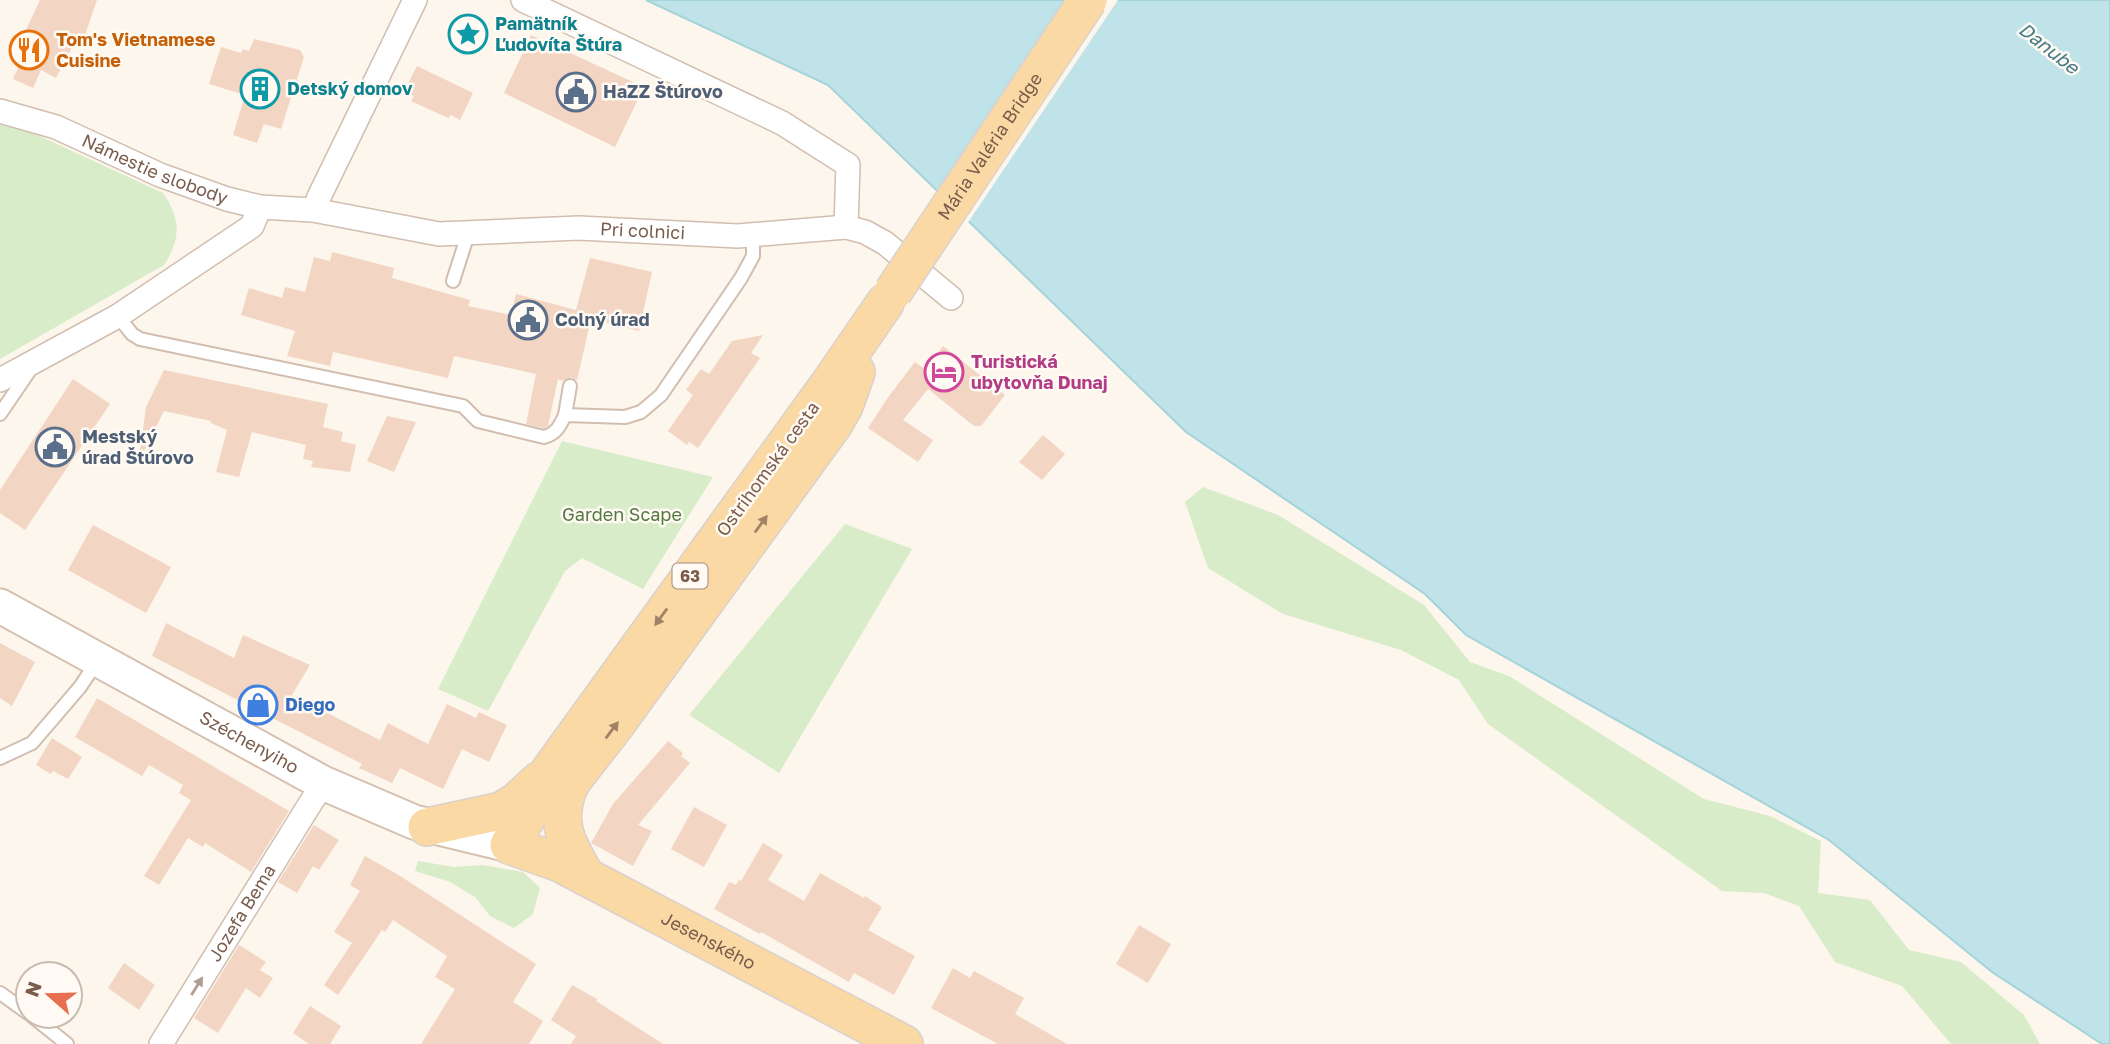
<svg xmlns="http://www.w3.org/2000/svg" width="2110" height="1044" font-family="'Golos Text',sans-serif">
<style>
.green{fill:#d8ecc9}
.water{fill:#bfe3e8;stroke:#a5d3da;stroke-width:2}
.pier{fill:#fdf6ec}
.building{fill:#f3d5c3}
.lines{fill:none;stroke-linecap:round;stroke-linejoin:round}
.lane-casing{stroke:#d1beb0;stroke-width:16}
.street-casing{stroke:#d1beb0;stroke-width:26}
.secondary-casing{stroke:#d6c0b0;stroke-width:37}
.primary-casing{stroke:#dad1cd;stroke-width:40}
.lane{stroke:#fff;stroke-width:12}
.street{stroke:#fff;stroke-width:23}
.secondary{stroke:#fff;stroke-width:33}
.primary{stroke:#fbd9a5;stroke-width:37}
.primary-bridge-casing{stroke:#dad1cd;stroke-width:40;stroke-linecap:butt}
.primary-bridge{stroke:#fbd9a5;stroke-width:37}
.oneway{fill:#a18267}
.oneway2{fill:#af9d94}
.labels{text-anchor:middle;stroke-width:5;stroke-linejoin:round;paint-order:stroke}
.shield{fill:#fffaf3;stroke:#a28b7f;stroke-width:2}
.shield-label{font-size:16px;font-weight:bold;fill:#7a5c4d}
.culture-label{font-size:18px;font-weight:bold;fill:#0d838f;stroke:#fffaf3;text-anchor:start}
.food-label{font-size:18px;font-weight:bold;fill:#c56008;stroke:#fffaf3;text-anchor:start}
.service-label{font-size:18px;font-weight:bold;fill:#4e5e75;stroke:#fffaf3;text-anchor:start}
.street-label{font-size:18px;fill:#7a5c4d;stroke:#fffaf3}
.hotel-label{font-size:18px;font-weight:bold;fill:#b23c85;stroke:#fffaf3;text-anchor:start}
.park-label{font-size:18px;fill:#537a41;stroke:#fffaf3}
.shop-label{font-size:18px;font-weight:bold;fill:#366cbe;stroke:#fffaf3;text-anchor:start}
.water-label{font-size:19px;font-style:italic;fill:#437c86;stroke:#fffaf3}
</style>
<rect width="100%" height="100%" fill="#fdf6ec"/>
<g class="green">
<path d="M7,121L163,193C181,219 181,239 164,265L0,359V123Z"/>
<path d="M562,441L713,477L643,589L582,558L565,571L488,711L438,689Z"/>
<path d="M1203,487L1278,515L1424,605L1470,662L1509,676L1704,799L1770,816L1821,841L1818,893L1870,900L1909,950L1961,962L2024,1015L2040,1044H1951L1902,986L1835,962L1799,906L1764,893L1722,891L1488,724L1459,680L1401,650L1283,614L1208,568L1185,502Z"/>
<path d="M845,524L912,549L779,773L689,715Z"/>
<path d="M418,861L454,867L483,865L523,872L540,888L533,914L514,928L490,916L475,897L450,882L415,871Z"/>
</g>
<path class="water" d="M646,0H2110V1044H2102L1992,972L1829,840L1466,635L1425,594L1186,432L828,85Z"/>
<path class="pier" d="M1065,0H1118L967,224L936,194Z"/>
<g class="building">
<path d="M40,0H97L83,41L77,38L56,78L41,70L33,88L13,79L23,57L15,53Z"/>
<path d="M531,35L644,87L615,147L504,93Z"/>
<path d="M254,39L300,50L304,57L281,129L264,124L257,143L233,135L245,95L209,84L221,47L241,53L243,49L249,51Z"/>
<path d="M417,66L473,93L460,120L451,115L448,118L411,101L414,96L404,91Z"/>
<path d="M332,252L394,268L392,278L470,300L468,306L511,315L516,294L576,310L590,258L652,272L639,331L591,319L577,380L571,377L563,381L558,379L548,426L544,428L526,424L536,374L454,356L448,378L333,352L330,366L287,356L295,331L241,315L249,288L282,298L285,287L305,292L314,257L330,261Z"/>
<path d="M763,335L751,353L760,358L698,448L689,442L687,445L668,431L693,395L686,390L701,369L709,374L732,341Z"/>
<path d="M943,346L1005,395L981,426H974L928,389L903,420L933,440L918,462L868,428L889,396L915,362L925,369Z"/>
<path d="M164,370L328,404L323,427L343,432L341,441L356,445L350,472L311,467L313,461L303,459L306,445L252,432L239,477L216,472L227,430L211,423V421L164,411L143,453L140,452L146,407Z"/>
<path d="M73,379L110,404L25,530L0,513V490Z"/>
<path d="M387,416L416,422L394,472L367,461Z"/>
<path d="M1043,435L1065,454L1042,480L1019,462Z"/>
<path d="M93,525L171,567L146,613L68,570Z"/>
<path d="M166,623L234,658L243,635L310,665L292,695L380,740L388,723L428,744L447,704L476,718L479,712L507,725L489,762L462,749L443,789L400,768L392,783L359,768L362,764L152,656Z"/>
<path d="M0,643L35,662L12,706L0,698Z"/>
<path d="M97,698L289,811L251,872L205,843L203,847L188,838L159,885L144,876L191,800L179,793L183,785L149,765L142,776L75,737Z"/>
<path d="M52,738L82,757L68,779L53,771L51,774L36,765Z"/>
<path d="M668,741L683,753L681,756L690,763L638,825L652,831L633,866L591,843L613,804Z"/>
<path d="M694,807L727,825L704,867L671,849Z"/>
<path d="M314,825L339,840L319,870L313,866L297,893L278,882Z"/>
<path d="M763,843L783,855L768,880L804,901L820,873L864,898L865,896L882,907L868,930L915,956L894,995L854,973L849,982L761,932L760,934L714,909L729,882L736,885L739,880L741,881Z"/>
<path d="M365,856L397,874L536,964L513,1002L543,1021L529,1044H421L455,989L435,977L447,956L393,920L385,932L382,930L338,995L324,985L352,943L334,932L360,891L350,885Z"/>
<path d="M1139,925L1171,944L1148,983L1116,964Z"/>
<path d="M239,945L266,962L260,970L273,978L260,998L246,988L218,1033L194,1018Z"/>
<path d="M124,963L155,985L139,1010L108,988Z"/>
<path d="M953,968L970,978L974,971L1024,998L1015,1014L1067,1044H998L931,1008Z"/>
<path d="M572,985L597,999L596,1001L663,1044H571L576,1036L551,1020Z"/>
<path d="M310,1006L341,1026L330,1044H309L293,1033Z"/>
</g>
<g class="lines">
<defs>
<g id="lane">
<path d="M453,281L468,234"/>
<path d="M118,316L132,334L140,339L463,406L478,421L544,437C556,434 560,426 565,415L625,417L641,412L661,395L741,278L753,256V235"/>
<path d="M0,414L32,367"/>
<path d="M565,415L570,386"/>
<path d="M0,758L32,743L80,687L98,660"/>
<path d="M0,993L28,1013"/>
<path d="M32,1016L67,1044"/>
</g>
<g id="street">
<path d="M523,0L782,123L848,165L846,227"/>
<path id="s1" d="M0,111L56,127L160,175L227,199L260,207L313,210L439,234L579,228L738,236L846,227L865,232L885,243L951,298"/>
<path d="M318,199L415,0"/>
<path d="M0,380L118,316L252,226L260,207"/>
<path id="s2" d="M161,1044L323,783"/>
</g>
<g id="secondary">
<path id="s3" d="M0,606L323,783L414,822L509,845"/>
</g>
<g id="primary">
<path id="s4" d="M885,303L830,383L551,769L527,817L509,845L560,863L904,1044"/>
<path d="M570,784C553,822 567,844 586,877"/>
<path d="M568,786L614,727L833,425L844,406L856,372"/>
<path d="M427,827L501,811L516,802L540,780"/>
</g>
</defs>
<use href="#lane" class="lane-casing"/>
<use href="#street" class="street-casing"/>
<use href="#secondary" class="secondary-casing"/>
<use href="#primary" class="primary-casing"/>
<use href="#lane" class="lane"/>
<use href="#street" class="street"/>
<use href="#secondary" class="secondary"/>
<use href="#primary" class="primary"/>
<defs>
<g id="primary-bridge">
<path id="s5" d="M893,292L1088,0"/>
</g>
</defs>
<use href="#primary-bridge" class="primary-bridge-casing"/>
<use href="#primary-bridge" class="primary-bridge"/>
</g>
<defs><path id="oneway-solid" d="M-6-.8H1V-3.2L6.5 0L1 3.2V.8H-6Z" transform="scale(1.75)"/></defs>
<g class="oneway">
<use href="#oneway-solid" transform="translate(761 524) rotate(-54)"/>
<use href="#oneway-solid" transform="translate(661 617) rotate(126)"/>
<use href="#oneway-solid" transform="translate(612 730) rotate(-53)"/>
</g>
<use class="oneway2" href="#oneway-solid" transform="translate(197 986) rotate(-58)"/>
<defs>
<symbol id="sight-ring" viewBox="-11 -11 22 22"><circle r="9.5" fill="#fffaf3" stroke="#0f9aa8" stroke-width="1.5"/><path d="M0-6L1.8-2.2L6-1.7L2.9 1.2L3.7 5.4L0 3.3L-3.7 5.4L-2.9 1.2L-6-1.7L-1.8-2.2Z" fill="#0f9aa8"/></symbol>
<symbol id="restaurant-ring" viewBox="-11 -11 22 22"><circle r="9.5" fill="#fffaf3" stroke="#e8710a" stroke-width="1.5"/><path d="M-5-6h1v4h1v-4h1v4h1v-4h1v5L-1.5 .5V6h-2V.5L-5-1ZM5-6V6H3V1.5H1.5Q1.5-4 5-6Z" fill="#e8710a"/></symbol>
<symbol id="building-ring" viewBox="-11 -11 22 22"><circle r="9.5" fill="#fffaf3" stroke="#0f9aa8" stroke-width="1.5"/><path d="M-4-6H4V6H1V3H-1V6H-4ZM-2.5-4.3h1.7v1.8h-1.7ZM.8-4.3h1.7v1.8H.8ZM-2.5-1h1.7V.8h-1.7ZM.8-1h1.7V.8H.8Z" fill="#0f9aa8"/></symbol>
<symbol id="civic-ring" viewBox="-11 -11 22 22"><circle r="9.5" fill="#fffaf3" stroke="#5c6f8a" stroke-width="1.5"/><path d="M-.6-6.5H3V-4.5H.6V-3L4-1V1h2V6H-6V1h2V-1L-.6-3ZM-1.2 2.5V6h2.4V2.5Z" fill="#5c6f8a"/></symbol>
<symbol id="hotel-ring" viewBox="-11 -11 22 22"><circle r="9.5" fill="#fffaf3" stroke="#d1479c" stroke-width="1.5"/><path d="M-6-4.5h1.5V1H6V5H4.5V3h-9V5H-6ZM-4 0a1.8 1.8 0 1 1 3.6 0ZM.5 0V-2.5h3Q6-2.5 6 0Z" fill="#d1479c"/></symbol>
<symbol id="shop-ring" viewBox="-11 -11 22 22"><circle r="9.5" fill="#fffaf3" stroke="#3f7fe0" stroke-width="1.5"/><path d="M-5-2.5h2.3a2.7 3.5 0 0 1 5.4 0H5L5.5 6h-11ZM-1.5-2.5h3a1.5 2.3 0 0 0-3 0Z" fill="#3f7fe0"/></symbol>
</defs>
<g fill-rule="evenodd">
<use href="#sight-ring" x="446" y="12" width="44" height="44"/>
<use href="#restaurant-ring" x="7" y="28" width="44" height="44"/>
<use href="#building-ring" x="238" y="67" width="44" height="44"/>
<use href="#civic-ring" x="554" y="70" width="44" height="44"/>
<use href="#civic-ring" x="506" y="298" width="44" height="44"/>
<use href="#hotel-ring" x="922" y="350" width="44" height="44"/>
<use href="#civic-ring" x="33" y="425" width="44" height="44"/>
<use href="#shop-ring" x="236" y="683" width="44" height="44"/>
</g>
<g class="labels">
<rect class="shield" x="672.5" y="563.5" width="35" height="25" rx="5"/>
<g class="shield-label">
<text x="690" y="582">63</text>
</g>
<g class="culture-label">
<text x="495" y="30">Pamätník<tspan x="495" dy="21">Ľudovíta Štúra</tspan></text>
<text x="287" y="95">Detský domov</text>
</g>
<g class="food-label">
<text x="56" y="46">Tom's Vietnamese<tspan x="56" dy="21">Cuisine</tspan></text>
</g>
<g class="service-label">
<text x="603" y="98">HaZZ Štúrovo</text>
<text x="555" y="326">Colný úrad</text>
<text x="82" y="443">Mestský<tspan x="82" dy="21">úrad Štúrovo</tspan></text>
</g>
<g class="street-label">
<text dy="6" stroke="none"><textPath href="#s5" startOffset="175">Mária Valéria Bridge</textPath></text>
<text dy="6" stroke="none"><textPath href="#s1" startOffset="166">Námestie slobody</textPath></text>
<text dy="6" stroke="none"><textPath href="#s1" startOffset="663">Pri colnici</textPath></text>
<text transform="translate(768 469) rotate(-54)" y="6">Ostrihomská cesta</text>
<text dy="6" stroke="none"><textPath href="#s3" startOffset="284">Széchenyiho</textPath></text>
<text dy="6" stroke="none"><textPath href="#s2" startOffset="154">Jozefa Bema</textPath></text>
<text dy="6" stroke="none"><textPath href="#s4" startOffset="882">Jesenského</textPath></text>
</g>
<g class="hotel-label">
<text x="971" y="368">Turistická<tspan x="971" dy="21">ubytovňa Dunaj</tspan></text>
</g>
<g class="park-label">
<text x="622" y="521">Garden Scape</text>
</g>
<g class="shop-label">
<text x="285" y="711">Diego</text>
</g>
<g class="water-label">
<text transform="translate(2049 48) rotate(38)" y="7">Danube</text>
</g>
</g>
<g transform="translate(49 995) rotate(290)"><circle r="33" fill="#fffaf3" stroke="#cabbb1" stroke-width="2"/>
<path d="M0-5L12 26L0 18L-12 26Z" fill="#e76f51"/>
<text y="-10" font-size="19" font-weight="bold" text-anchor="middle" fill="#7a5c4d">N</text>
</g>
</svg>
